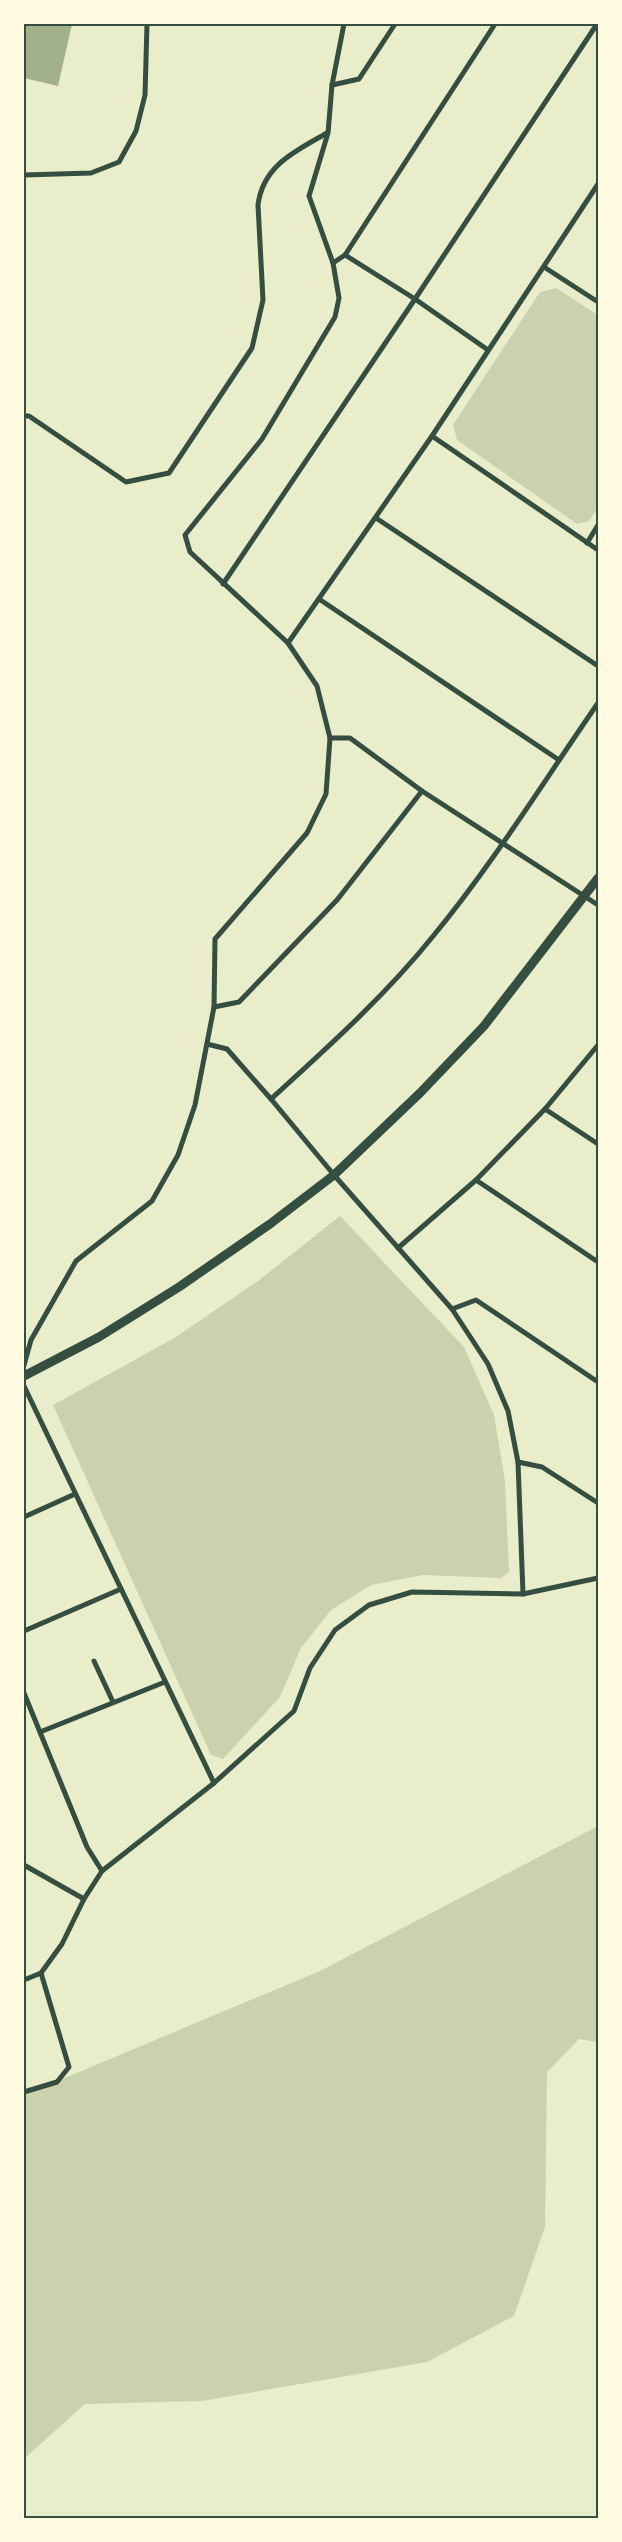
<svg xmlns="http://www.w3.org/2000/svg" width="622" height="2542" font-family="Cabin,sans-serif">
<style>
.green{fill:#cad2ad}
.water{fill:#a3b18a}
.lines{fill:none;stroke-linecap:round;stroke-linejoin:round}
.minor{stroke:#344e41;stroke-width:5}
.tertiary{stroke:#344e41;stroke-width:9}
.neatline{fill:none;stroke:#344e41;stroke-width:2}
</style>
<rect width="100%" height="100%" fill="#e9edc9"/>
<g class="green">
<path d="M556,288L598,315V508L589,521L577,524L457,440L453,425L540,292Z"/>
<path d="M340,1216L464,1347L494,1415L505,1481L509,1572L501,1578L423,1575L371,1585L331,1610L301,1648L280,1697L223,1759L211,1755L53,1405L176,1337L258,1281Z"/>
<path d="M598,1826V2042L579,2039L547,2072L545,2227L514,2316L427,2362L202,2401L85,2404L24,2459V2095L320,1971Z"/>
</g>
<path class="water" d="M24,24H72L58,86L24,78Z"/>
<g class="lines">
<g class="minor">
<path d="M332,85L359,79L395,24"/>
<path d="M24,175L91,173L119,162L136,131L145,95L147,24"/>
<path d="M345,255L415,299L488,350"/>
<path d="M333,263L345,255L495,24"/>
<path d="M544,267L598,302"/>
<path d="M24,416H29L126,482L169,473L252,348L263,300L258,205C263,165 296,151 327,133"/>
<path d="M432,436L598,550"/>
<path d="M376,518L598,666"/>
<path d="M587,543L598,525"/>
<path d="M223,584L415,299L597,24"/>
<path d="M319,599L559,760"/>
<path d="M288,643L432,436L598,184"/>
<path d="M330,738H350L422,791L598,905"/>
<path d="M214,1007L239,1002L337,900L422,791"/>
<path d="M207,1044L227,1049L271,1099L334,1175L452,1309L488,1364L508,1411L518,1462L523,1594"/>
<path d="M271,1099C328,1047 386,995 434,935C494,862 544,781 598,703"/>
<path d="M545,1109L598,1144"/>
<path d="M476,1180L598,1262"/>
<path d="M398,1248L476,1180L545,1109L598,1045"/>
<path d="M452,1309L476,1300L598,1382"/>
<path d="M24,1365L31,1340L76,1261L152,1201L178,1155L195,1105L214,1007L215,939L307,833L326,794L330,738L317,686L288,643L190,552L185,535L262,439L335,317L339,298L333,263L309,196L328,133L332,85L344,24"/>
<path d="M24,1386L214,1783"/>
<path d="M518,1462L542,1467L598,1503"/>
<path d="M24,1517L75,1494"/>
<path d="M24,1631L121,1589"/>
<path d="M94,1661L113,1702"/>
<path d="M24,1693L87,1847L102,1871"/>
<path d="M40,1732L165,1682"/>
<path d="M24,1865L84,1899"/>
<path d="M24,1980L41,1973L62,1944L84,1899L102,1871L214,1783L294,1711L310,1668L335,1630L369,1605L412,1592L523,1594L598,1578"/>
<path d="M24,2092L57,2082L69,2067L41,1973"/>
</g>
<path class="tertiary" d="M24,1376L99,1337L179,1287L270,1224L334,1175L420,1093L484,1026L598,878"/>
</g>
<rect width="622" height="2542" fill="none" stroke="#fefae0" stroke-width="50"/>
<rect x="25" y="25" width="572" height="2492" class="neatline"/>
</svg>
